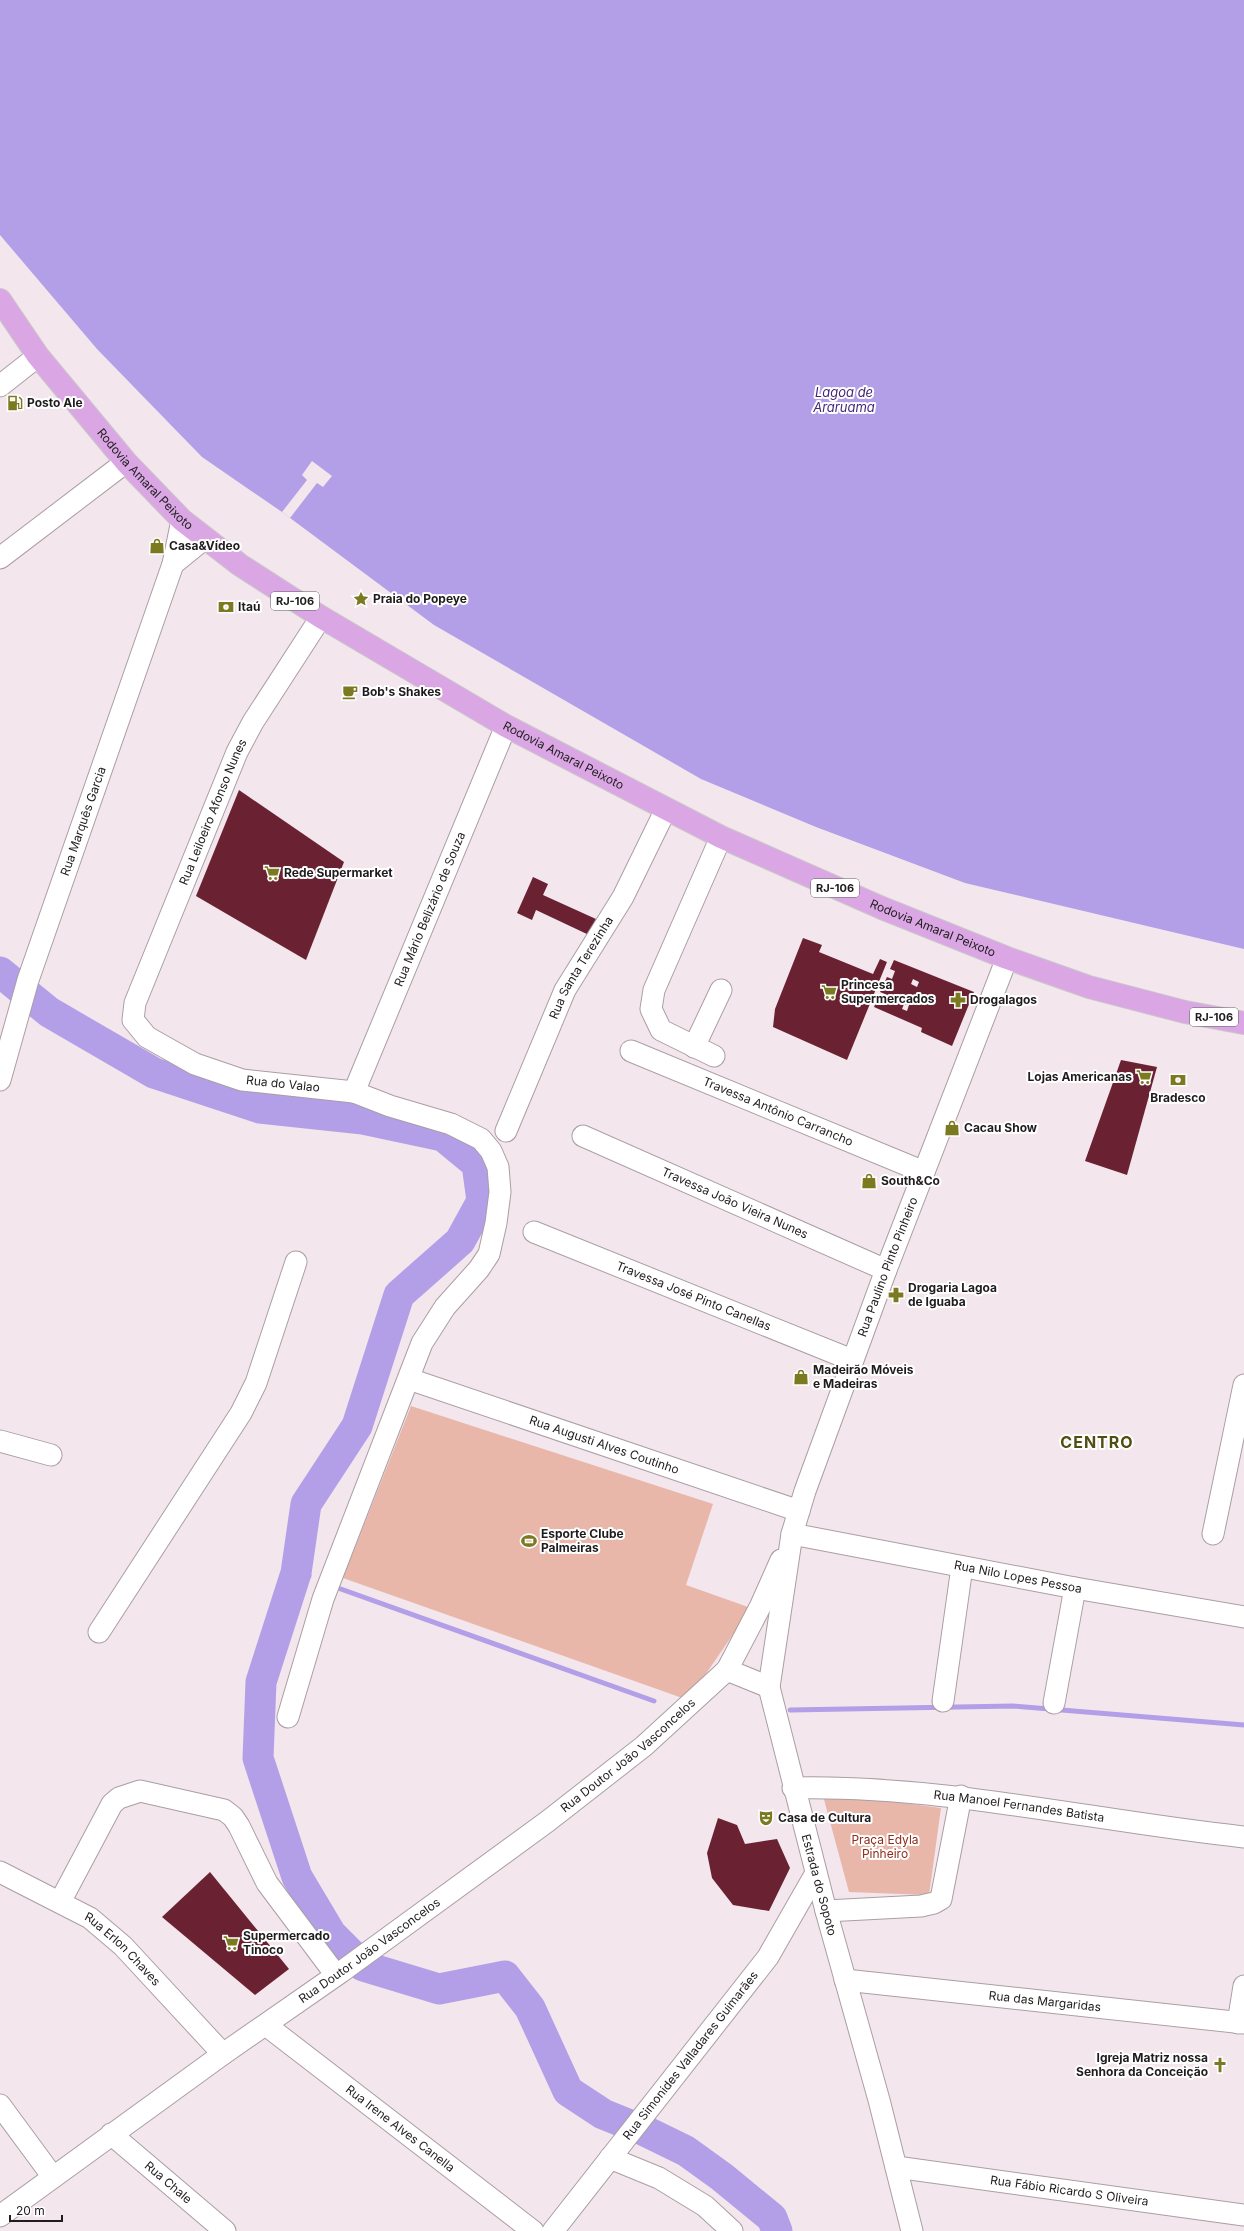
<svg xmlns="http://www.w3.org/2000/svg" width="1244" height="2231" font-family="Inter,sans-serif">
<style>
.green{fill:#e9b6aa}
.water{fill:#b29fe7}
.pier{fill:#f3e6ed}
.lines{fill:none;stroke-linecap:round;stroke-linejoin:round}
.stream{stroke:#b29fe7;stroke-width:5}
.river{stroke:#b29fe7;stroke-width:31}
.building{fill:#6a2233;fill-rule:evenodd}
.minor-casing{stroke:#aa9ea4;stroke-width:23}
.highway-casing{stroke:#c9c9c9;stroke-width:24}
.minor{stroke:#fff;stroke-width:21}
.highway{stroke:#daa7e4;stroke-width:22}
.labels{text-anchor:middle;stroke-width:4;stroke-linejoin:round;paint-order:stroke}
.shield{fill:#fff;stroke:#636062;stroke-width:1}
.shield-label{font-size:11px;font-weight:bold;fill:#201c1e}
.poi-label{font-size:12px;font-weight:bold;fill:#201c1e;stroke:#fff;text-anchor:start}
.street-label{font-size:12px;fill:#201c1e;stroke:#fff}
.park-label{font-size:12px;fill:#8c2d18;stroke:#fff}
.water-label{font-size:13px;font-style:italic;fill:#452779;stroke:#fff}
.district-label{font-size:16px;font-weight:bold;letter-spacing:1px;fill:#504e11;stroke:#fff}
</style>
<rect width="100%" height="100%" fill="#f3e6ed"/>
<g class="green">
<path d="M411,1406L713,1504L686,1585L751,1608L688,1700L343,1578Z"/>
<path d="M822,1792L941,1808L929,1895L849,1892Z"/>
</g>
<path class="water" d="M0,0H1244V949L965,883L816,827L701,779L434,625L282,512L202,457L97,349L0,235Z"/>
<path class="pier" d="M312,461L332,476L323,487L317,483L290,518L282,512L307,480L302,475Z"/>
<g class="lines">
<g class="stream">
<path d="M296,1573L309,1576"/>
<path d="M338,1588L654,1701"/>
<path d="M790,1710L1013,1706L1244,1725"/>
</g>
<path class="river" d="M0,972L49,1012L154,1073L260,1108L363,1119L443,1136L477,1164L482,1201L460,1241L399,1295L357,1426L306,1504L296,1573L261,1682L258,1758L297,1877L331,1934L363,1966L439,1989L505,1976L530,2008L568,2091L603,2114L645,2131L686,2151L722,2177L772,2218L777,2231"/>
</g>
<g class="building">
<path d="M239,790L344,862L306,960L196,896Z"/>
<path d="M533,877L548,884L543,895L596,919L589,935L536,910L532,920L517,913Z"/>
<path d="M803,938L822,945L819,952L873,974L880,959L887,962L847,1060L773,1027L775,1009Z"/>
<path d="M894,960L974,992L952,1046L921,1032L922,1028L874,1007L878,998L883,1001L885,994L880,992L887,977L892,979L895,971L890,969ZM913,979L919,982L917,987L911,984ZM904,1004L909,1005L907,1011L902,1009Z"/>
<path d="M1121,1060L1157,1067L1127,1175L1085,1161Z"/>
<path d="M718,1818L737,1825L745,1844L777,1839L790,1868L769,1911L733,1905L712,1878L707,1853Z"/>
<path d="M210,1872L289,1969L255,1995L162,1917Z"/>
</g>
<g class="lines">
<defs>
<g id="minor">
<path d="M0,386L38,356"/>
<path d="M0,558L126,462"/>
<path d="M173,564L205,538"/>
<path d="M694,1047L721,990"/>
<path id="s1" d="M631,1051L924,1172"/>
<path d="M714,1056L661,1030L651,1009L654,990L721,837"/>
<path id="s2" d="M0,1080L28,980L173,564L182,520"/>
<path id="s3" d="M354,1092L506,726"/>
<path id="s4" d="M506,1131L565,990L623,897L666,809"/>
<path id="s5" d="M583,1136L886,1270"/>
<path id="s6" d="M534,1232L852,1360"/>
<path id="s7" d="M409,1379L799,1511"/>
<path d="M0,1441L51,1455"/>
<path id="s8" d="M792,1534L1075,1588L1244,1617"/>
<path d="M1213,1534L1244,1385"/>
<path d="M99,1632L241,1413L256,1383L296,1262"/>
<path d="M727,1670L769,1687"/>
<path d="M943,1701L962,1567"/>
<path d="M1054,1703L1075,1588"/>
<path id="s9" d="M288,1717L323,1599L422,1343L445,1307L479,1269L489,1254L496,1223L500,1192L498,1167L491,1151L481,1139L451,1124L390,1106L354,1092L242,1080L195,1064L147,1037L133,1020L135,1003L237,752L253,722L321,617"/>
<path id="s10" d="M793,1788C945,1785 1094,1821 1244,1837"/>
<path id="s11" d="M0,1872L90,1918L123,1946L223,2054"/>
<path d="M60,1902L112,1804L119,1798L140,1791L224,1810L233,1817L239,1826L267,1883L336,1975"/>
<path d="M826,1911L921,1906L934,1903L941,1899L961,1796"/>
<path id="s12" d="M845,1980L1244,2023"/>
<path d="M1238,2023L1244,1986"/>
<path id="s13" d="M267,2026L533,2231"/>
<path d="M0,2105L53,2177"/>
<path id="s14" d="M111,2134L225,2231"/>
<path d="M610,2158L659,2178L705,2206L732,2231"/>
<path id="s15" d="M896,2167L1244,2215"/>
<path id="s16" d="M0,2216L223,2054L341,1972L548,1821L644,1746L727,1670L761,1605L781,1560"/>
<path id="s17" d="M553,2231L768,1957L816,1873"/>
<path id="s18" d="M912,2231L879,2100L826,1911L769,1687L792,1534L805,1491L886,1270L1007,958"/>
</g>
<g id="highway">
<path id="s19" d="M0,300L38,356L126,462L182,520L240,565L321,617L506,726L721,837L882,908L1007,958L1089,987L1185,1012L1244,1023"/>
</g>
</defs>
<use href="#minor" class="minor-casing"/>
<use href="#highway" class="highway-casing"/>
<use href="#minor" class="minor"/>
<use href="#highway" class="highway"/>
</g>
<defs>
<symbol id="fuel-bare" viewBox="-9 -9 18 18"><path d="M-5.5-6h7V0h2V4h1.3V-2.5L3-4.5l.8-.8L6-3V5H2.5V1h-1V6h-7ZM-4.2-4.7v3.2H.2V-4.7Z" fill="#7c7a21" stroke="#fff" stroke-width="2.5" paint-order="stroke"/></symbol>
<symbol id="shop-bare" viewBox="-9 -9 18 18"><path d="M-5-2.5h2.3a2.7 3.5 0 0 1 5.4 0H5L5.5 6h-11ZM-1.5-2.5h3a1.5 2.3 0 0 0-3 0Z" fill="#7c7a21" stroke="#fff" stroke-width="2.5" paint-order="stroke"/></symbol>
<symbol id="sight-bare" viewBox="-9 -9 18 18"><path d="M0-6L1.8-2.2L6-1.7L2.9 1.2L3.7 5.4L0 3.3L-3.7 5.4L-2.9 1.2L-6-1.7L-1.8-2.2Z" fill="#7c7a21" stroke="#fff" stroke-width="2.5" paint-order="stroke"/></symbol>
<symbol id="bank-bare" viewBox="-9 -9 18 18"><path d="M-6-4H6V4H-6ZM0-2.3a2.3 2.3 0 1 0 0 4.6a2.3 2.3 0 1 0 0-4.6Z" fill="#7c7a21" stroke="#fff" stroke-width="2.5" paint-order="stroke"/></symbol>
<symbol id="cafe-bare" viewBox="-9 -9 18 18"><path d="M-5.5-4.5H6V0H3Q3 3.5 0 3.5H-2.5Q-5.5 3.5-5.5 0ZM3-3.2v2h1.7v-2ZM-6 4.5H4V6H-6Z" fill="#7c7a21" stroke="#fff" stroke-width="2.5" paint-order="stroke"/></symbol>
<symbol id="supermarket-bare" viewBox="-9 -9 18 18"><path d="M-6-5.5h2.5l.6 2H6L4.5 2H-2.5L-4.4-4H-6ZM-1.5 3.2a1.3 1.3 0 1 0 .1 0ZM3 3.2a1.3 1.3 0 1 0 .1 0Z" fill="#7c7a21" stroke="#fff" stroke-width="2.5" paint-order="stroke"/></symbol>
<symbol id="pharmacy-bare" viewBox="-9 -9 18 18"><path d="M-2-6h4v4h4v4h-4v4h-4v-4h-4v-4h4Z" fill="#7c7a21" stroke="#fff" stroke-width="2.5" paint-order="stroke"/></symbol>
<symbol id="stadium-bare" viewBox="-9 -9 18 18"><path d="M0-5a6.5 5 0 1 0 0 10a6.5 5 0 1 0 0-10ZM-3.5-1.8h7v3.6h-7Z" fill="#7c7a21" stroke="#fff" stroke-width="2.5" paint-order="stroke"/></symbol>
<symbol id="theatre-bare" viewBox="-9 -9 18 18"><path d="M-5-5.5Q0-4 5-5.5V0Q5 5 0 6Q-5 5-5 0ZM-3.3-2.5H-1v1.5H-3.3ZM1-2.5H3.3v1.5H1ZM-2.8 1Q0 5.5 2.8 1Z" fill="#7c7a21" stroke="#fff" stroke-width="2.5" paint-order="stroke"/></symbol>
<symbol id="church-bare" viewBox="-9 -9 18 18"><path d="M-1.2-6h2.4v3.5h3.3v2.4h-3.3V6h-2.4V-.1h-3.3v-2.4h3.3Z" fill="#7c7a21" stroke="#fff" stroke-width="2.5" paint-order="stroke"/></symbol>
</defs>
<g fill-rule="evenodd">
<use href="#fuel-bare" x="4" y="392" width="22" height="22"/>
<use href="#shop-bare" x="146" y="535" width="22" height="22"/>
<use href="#sight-bare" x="350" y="588" width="22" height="22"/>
<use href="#bank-bare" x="215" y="596" width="22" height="22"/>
<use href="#cafe-bare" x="339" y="681" width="22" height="22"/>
<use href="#supermarket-bare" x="261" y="862" width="22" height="22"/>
<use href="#supermarket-bare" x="818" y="981" width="22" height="22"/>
<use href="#pharmacy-bare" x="947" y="989" width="22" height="22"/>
<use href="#supermarket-bare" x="1133" y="1066" width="22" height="22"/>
<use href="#bank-bare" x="1167" y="1069" width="22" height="22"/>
<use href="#shop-bare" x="941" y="1117" width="22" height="22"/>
<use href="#shop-bare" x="858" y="1170" width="22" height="22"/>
<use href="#pharmacy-bare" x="885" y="1284" width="22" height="22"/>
<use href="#shop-bare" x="790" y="1366" width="22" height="22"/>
<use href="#stadium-bare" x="518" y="1530" width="22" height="22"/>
<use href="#theatre-bare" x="755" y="1807" width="22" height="22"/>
<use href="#supermarket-bare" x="220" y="1932" width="22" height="22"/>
<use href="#church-bare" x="1209" y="2054" width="22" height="22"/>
</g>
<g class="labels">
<g class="shield">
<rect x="271" y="592" width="48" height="18" rx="3"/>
<rect x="811" y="879" width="48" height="18" rx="3"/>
<rect x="1190" y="1008" width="48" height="18" rx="3"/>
</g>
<g class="shield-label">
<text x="295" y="605">RJ-106</text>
<text x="835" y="892">RJ-106</text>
<text x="1214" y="1021">RJ-106</text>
</g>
<g class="poi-label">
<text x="27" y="407">Posto Ale</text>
<text x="169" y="550">Casa&amp;Vídeo</text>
<text x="373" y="603">Praia do Popeye</text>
<text x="238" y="611">Itaú</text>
<text x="362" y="696">Bob's Shakes</text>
<text x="284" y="877">Rede Supermarket</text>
<text x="841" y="989">Princesa<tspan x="841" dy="14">Supermercados</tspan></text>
<text x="970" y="1004">Drogalagos</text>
<text x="1132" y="1081" text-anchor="end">Lojas Americanas</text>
<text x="1178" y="1102" text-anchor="middle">Bradesco</text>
<text x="964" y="1132">Cacau Show</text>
<text x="881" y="1185">South&amp;Co</text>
<text x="908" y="1292">Drogaria Lagoa<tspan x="908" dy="14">de Iguaba</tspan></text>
<text x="813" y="1374">Madeirão Móveis<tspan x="813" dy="14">e Madeiras</tspan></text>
<text x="541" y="1538">Esporte Clube<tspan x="541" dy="14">Palmeiras</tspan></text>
<text x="778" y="1822">Casa de Cultura</text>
<text x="243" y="1940">Supermercado<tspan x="243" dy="14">Tinoco</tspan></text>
<text x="1208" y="2062" text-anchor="end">Igreja Matriz nossa<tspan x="1208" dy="14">Senhora da Conceição</tspan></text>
</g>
<g class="street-label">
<text dy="4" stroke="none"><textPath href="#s19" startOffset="231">Rodovia Amaral Peixoto</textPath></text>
<text dy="4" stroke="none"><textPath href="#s19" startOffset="735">Rodovia Amaral Peixoto</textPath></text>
<text dy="4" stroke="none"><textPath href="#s9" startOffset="1229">Rua Leiloeiro Afonso Nunes</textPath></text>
<text dy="4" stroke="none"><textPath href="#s2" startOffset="272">Rua Marquês Garcia</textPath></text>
<text dy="4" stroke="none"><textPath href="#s3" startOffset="198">Rua Mário Belizário de Souza</textPath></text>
<text dy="4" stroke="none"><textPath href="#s19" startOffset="1143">Rodovia Amaral Peixoto</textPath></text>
<text dy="4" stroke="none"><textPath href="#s4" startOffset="180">Rua Santa Terezinha</textPath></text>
<text transform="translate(283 1084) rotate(6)" y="4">Rua do Valao</text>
<text dy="4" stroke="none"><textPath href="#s1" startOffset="159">Travessa Antônio Carrancho</textPath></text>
<text dy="4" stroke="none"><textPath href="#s5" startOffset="166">Travessa João Vieira Nunes</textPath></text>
<text dy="4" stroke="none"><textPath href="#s18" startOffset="1001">Rua Paulino Pinto Pinheiro</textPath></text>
<text dy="4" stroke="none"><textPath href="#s6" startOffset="172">Travessa José Pinto Canellas</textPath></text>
<text dy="4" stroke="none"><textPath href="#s7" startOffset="206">Rua Augusti Alves Coutinho</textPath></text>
<text dy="4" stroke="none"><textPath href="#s8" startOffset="230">Rua Nilo Lopes Pessoa</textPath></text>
<text dy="4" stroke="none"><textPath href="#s16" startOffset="779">Rua Doutor João Vasconcelos</textPath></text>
<text dy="4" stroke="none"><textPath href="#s10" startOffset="227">Rua Manoel Fernandes Batista</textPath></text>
<text transform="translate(819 1885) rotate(75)" y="4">Estrada do Sopoto</text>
<text dy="4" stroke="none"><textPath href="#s16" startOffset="455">Rua Doutor João Vasconcelos</textPath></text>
<text dy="4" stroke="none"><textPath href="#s11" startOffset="146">Rua Erlon Chaves</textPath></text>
<text dy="4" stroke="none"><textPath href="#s12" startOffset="201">Rua das Margaridas</textPath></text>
<text dy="4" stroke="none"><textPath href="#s17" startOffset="223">Rua Simonides Valladares Guimarães</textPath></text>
<text dy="4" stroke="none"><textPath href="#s13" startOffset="168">Rua Irene Alves Canella</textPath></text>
<text dy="4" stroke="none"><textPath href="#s14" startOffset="75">Rua Chale</textPath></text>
<text dy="4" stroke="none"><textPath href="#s15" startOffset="175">Rua Fábio Ricardo S Oliveira</textPath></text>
</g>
<g class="park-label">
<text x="885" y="1844">Praça Edyla<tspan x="885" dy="14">Pinheiro</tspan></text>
</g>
<g class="water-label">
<text x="844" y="397">Lagoa de<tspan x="844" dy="15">Araruama</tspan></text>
</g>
<g class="district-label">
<text x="1097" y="1448">CENTRO</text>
</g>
</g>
<path d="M10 2215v6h52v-6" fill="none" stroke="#201c1e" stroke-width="2"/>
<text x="16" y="2215" font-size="12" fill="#201c1e" stroke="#ffffff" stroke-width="3" paint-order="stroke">20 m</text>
</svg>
